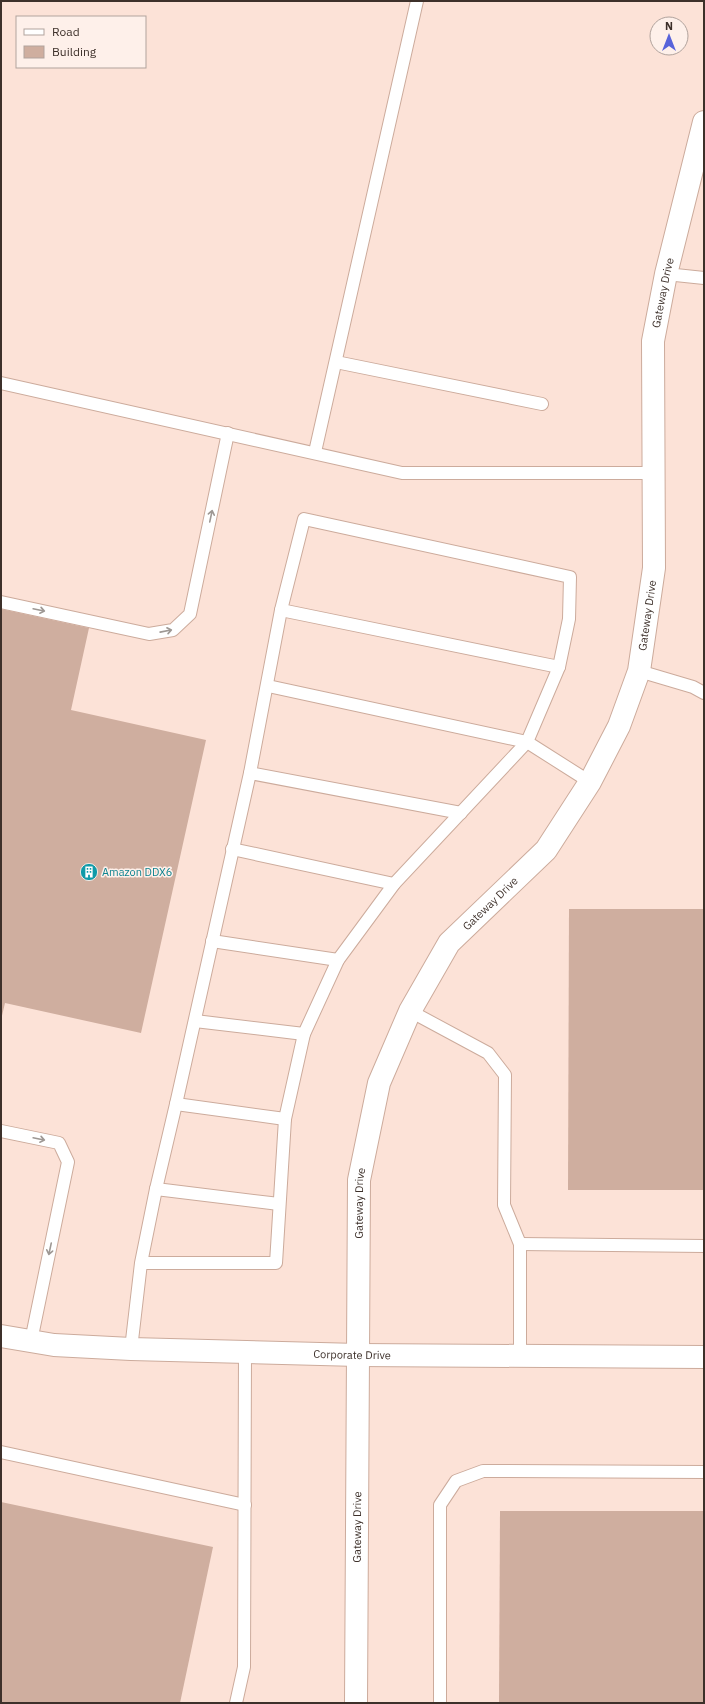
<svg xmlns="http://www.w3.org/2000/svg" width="705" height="1704" font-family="'IBM Plex Sans',sans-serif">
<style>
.built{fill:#fce2d7;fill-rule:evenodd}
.building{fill:#cfae9f}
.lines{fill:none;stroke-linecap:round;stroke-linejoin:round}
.service-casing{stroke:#ccab9c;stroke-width:14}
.minor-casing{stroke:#ccab9c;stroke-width:24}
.service{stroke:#fff;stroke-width:12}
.minor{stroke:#fff;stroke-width:22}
.oneway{stroke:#9e9894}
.labels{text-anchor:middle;stroke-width:3;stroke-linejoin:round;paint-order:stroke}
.street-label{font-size:11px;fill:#3d302a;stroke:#fef0ea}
.culture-label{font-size:11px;fill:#0d838f;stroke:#fef0ea;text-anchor:start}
</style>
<rect width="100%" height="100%" fill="#fef0ea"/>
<path class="built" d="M1,1H704V1703H1ZM17,17H145V67H17ZM657,24H681V48H657Z"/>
<g class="building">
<path d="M1,609L89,628L71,710L206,740L141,1033L5,1003L1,1020Z"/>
<path d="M569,909H704V1190H568Z"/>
<path d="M1,1502L213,1547L180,1703H1Z"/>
<path d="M500,1511H704V1703H499Z"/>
</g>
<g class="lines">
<defs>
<g id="service">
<path d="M666,274L704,278"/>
<path d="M336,362L542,404"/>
<path d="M1,383L402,473H653"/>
<path d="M315,452L417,1"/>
<path d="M1,602L149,634L173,630L190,614L228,433"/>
<path d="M281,610L559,667"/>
<path d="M639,671L693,687L704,693"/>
<path d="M268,686L527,742L590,782"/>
<path d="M250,773L461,813"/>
<path d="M232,849L394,884"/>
<path d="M212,941L338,960"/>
<path d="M410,1011L488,1053L505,1075L504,1205L520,1244V1356"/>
<path d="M195,1021L304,1034"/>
<path d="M176,1104L285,1119"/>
<path d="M1,1131L59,1143L68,1162L31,1341"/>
<path d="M156,1189L279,1204"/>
<path d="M520,1244L704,1246"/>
<path d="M131,1349L141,1263L156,1189L176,1104L250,773L281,610L304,519L570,577L569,619L559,667L527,742L394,884L338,960L304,1034L285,1119L276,1263H141"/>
<path d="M1,1452L245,1505"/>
<path d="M236,1703L244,1667L245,1352"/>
<path d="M440,1703V1505L456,1481L483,1471L704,1472"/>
</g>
<g id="minor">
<path id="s1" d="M1,1336L54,1345L131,1349L358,1355L704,1357"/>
<path id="s2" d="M356,1703L359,1180L379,1083L410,1011L449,943L546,850L590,782L619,726L639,671L654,568L653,341L666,274L704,122"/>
</g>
</defs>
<use href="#service" class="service-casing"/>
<use href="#minor" class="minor-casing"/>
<use href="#service" class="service"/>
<use href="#minor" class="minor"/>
</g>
<defs><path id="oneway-shaft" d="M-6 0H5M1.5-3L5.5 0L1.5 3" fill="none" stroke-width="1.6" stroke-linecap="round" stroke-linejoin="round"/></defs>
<g class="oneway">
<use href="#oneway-shaft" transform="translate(211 516) rotate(-78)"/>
<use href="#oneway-shaft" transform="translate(39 610) rotate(12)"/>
<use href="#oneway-shaft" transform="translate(166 631) rotate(-11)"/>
<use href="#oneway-shaft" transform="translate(39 1139) rotate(12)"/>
<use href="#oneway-shaft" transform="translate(50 1249) rotate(102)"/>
</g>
<defs>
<symbol id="building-disc" viewBox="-11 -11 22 22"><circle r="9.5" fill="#0f9aa8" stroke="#fef0ea"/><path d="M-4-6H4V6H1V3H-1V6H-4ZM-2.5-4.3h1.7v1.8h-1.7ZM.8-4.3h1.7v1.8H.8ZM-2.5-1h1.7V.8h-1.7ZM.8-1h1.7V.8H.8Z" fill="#fff"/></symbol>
</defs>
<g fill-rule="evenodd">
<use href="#building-disc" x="79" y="862" width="20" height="20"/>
</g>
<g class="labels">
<g class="street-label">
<text dy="4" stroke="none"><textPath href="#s2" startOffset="1496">Gateway Drive</textPath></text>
<text dy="4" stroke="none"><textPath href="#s2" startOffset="1172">Gateway Drive</textPath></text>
<text dy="4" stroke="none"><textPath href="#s2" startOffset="836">Gateway Drive</textPath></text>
<text dy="4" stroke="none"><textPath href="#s2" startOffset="500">Gateway Drive</textPath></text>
<text dy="4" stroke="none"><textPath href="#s1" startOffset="352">Corporate Drive</textPath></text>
<text dy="4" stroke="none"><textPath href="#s2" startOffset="176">Gateway Drive</textPath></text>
</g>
<g class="culture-label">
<text x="102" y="876">Amazon DDX6</text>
</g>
</g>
<rect width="705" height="1704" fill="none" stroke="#3d302a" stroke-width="4"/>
<rect x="16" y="16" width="130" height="52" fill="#fef0ea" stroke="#b1a39d"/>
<rect x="24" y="29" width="20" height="6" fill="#ffffff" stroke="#b1a39d"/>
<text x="52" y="36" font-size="12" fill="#3d302a">Road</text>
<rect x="24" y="46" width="20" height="12" fill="#cfae9f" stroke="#b1a39d"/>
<text x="52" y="56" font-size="12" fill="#3d302a">Building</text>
<g transform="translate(669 36)"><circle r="19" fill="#fef0ea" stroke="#b1a39d"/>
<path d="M0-3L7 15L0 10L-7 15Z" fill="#5863da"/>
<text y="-6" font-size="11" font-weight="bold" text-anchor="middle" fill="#3d302a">N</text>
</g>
</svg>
